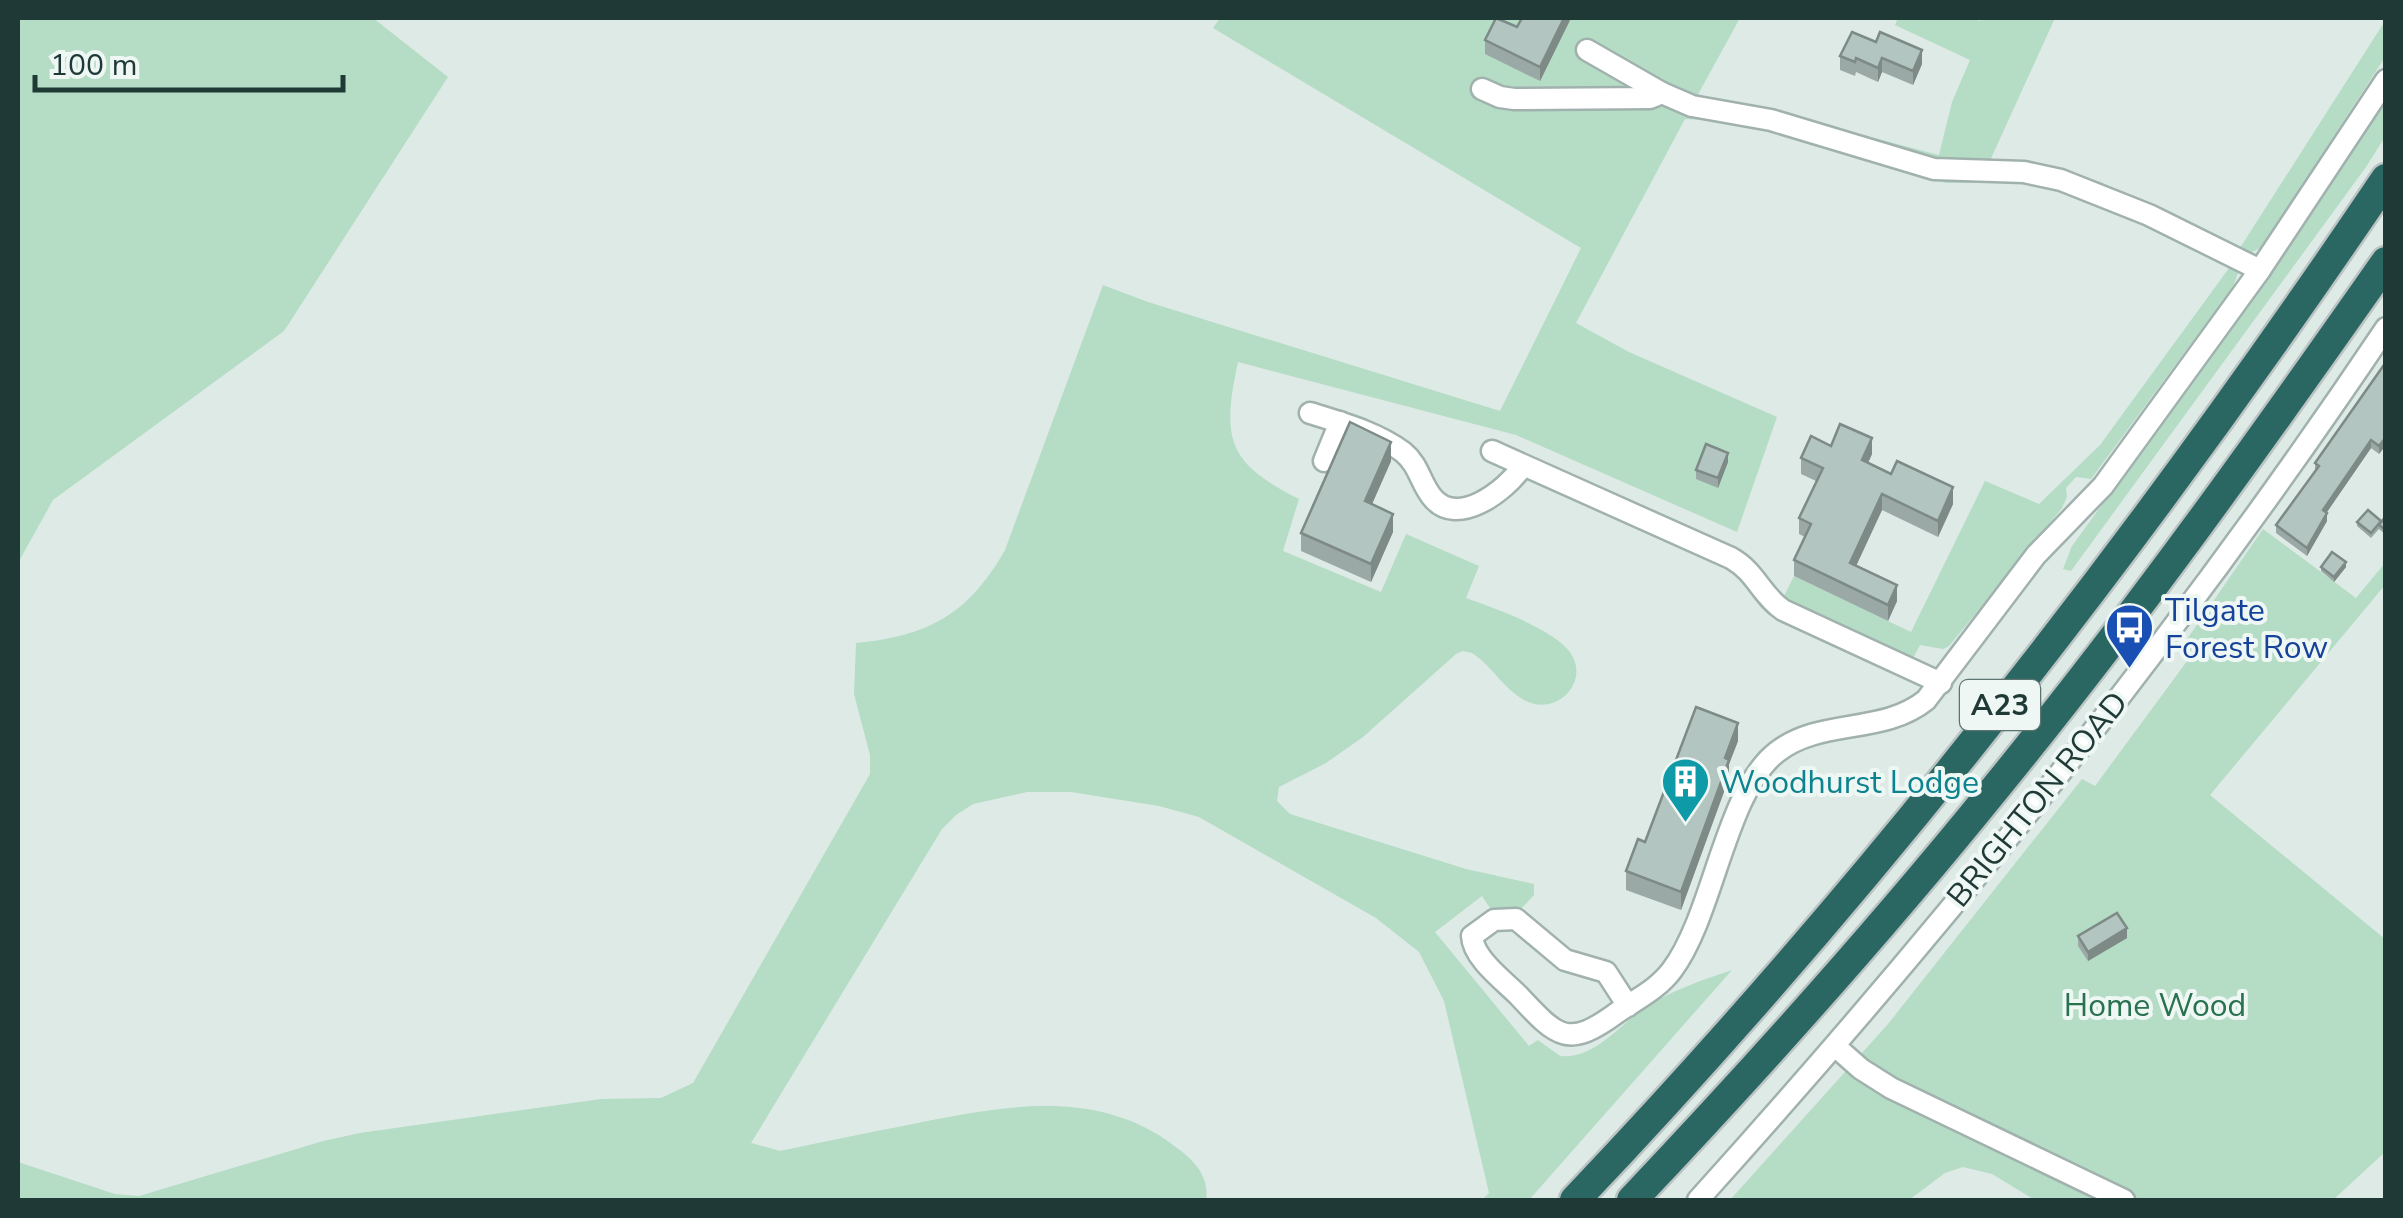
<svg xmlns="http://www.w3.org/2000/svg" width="2403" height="1218" font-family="'Nunito Sans',sans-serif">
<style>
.green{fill:#b5dcc5}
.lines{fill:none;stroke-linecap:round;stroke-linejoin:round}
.minor-casing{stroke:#a1b2ae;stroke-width:25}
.highway-casing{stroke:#bcc4c3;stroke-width:35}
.minor{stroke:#fff;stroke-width:20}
.highway{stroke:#2a6763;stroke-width:30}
.wall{fill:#9aa9a5}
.shaded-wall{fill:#7d8a86}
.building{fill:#b3c5c0;stroke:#7d8a86;stroke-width:2.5}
.labels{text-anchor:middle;stroke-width:8;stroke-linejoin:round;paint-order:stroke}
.shield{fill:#eef7f4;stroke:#5d736f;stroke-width:2.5}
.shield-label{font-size:30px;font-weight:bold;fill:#1f3a36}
.transit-label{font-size:32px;fill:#164399;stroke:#eef7f4;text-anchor:start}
.culture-label{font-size:32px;fill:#0d838f;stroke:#eef7f4;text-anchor:start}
.street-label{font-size:32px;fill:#1f3a36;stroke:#eef7f4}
.park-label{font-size:32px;fill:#28724f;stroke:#eef7f4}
</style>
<rect width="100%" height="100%" fill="#deeae6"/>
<g class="green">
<path d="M18,18H373L448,77L284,331L53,500L18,563Z"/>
<path d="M1220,18H1740L1696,98L1794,117L1939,155L1952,102L1970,60L1895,25L1898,18H1971L1980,21L1982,18H2055L1988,165L2060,171L2101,182L2238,251L2385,21V57L2262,247L2246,255L2236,268L2238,273L2233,287L2091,479L2076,477L2066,488L2067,497L2062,508L1949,646L1943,649L1920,645L1911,662L1782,600L1794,576L1911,632L1985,481L2039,504L2100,445L2232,264L2100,201L2036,183H1946L1766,128L1729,121L1685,119L1576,323L1629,352L1777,417L1737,532L1516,435L1238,362C1221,440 1228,463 1299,499L1283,551L1381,592L1406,534L1479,566L1466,598C1494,608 1551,628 1569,651C1592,680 1557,718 1524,700C1504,689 1491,665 1472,653L1463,651L1456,654L1363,737L1326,763L1279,787L1277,801L1290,814L1466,869L1534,884V895L1518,912L1492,911L1482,896L1435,932L1529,1046L1538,1040L1560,1056C1594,1060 1620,1024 1646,1007C1672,990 1703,980 1732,970L1529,1200H1482L1489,1193L1444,1001L1419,952L1376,918L1199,817L1159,806L1071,792H1027L973,804L956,815L942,829L751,1143L780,1151C823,1142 865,1133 908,1125C996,1107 1095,1086 1173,1145C1193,1159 1210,1176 1206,1200H18V1162L115,1194L139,1196L323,1141L360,1133L601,1099L661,1098L693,1083L870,774V755L854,694L856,643C928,636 968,615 1005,550L1103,285L1148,302L1500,411L1581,248L1213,28Z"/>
<path d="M2385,97V137L2366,167L2071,571L2063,569L2072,546L2261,286Z"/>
<path d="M2263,529L2356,598L2385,563V585L2210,795L2385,939V1152L2333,1200H2035L1992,1174L1963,1167L1945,1173L1909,1200H1730L1888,1024L2082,779L2095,786L2193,653L2183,645Z"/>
</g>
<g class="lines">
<defs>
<g id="minor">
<path d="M1587,50L1662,93"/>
<path d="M1482,89L1500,97L1514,99L1650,98L1662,93L1692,106L1771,120L1934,169L2024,172L2061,180L2149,215L2260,270"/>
<path d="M1310,413C1342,423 1376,432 1403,452C1419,465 1420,482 1432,497C1457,529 1506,490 1522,467"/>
<path d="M1492,451L1731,558C1756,572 1761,595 1783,610L1941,683"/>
<path d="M1324,461L1340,422"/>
<path d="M1628,1006L1606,972L1565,960L1516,919L1494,920L1472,936C1473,958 1503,980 1518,995C1558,1038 1568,1049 1618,1012C1637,999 1658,989 1672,970C1714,914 1725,792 1777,752C1820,718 1883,735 1926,700L2036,555L2103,486L2260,270L2386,80"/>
<path d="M1836,1047L1861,1069L1891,1088L2124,1200"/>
<path d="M1698,1200C1946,925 2179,637 2386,328"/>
</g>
<g id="highway">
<path d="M1575,1200C1874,886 2143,539 2386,179"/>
<path d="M1632,1200C1757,1068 1878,933 1993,791C2132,621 2260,442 2386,262"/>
</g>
</defs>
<use href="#minor" class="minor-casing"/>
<use href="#highway" class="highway-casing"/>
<use href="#minor" class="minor"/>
<use href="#highway" class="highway"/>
</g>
<g class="wall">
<path d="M1571,18L1540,81L1485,54V40L1517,27Z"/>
<path d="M1852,32L1922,64L1913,85L1882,72L1878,82L1856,72L1855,76L1840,70V56Z"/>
<path d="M2386,362V445L2379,454L2371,448L2326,513L2327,521L2307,556L2276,533V525L2315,471V463Z"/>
<path d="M1872,454L1868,463L1953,504L1938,537L1882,510L1856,566L1897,601L1888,621L1794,576V560L1805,537L1799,534V518L1816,481L1801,474V458Z"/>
<path d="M1391,461L1372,504L1393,532L1371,582L1301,551V533Z"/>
<path d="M1728,462L1718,488L1696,479V470Z"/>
<path d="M2386,516V535L2379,529L2371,538L2357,526V522L2381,521Z"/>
<path d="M2321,567H2346L2334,582L2321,571Z"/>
<path d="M1738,741L1729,764V778L1681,910L1626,890V871L1645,842Z"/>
<path d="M2078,936L2127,938L2088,961L2078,946Z"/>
</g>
<g class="shaded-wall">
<path d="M1564,18H1571L1540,81V67Z"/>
<path d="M1922,50V64L1913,85V71Z"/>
<path d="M1882,58V72L1878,82V68Z"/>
<path d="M2386,437V445L2379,454V446Z"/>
<path d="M1872,438V454L1862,476V460Z"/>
<path d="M2371,440V448L2323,518V510Z"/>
<path d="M1391,442V461L1365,520V501Z"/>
<path d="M1728,453V462L1718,488V478Z"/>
<path d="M1953,487V504L1938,537V521Z"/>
<path d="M1882,494V510L1850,579V563Z"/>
<path d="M2327,513V521L2307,556V548Z"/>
<path d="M1393,514V532L1371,582V564Z"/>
<path d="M2346,562V567L2334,582V577Z"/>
<path d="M1897,585V601L1888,621V605Z"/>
<path d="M1738,723V741L1729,764V778L1681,910V892Z"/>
<path d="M2127,928V938L2088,961V952Z"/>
</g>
<g class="building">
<path d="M1496,18L1517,27L1522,18H1564L1540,67L1485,40Z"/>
<path d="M1852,32L1876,42L1880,32L1922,50L1913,71L1882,58L1878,68L1856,58L1855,62L1840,56Z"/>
<path d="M2386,362V437L2379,446L2371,440L2323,510L2327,513L2307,548L2276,525L2319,466L2315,463Z"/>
<path d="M1350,422L1391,442L1365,501L1393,514L1371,564L1301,533Z"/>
<path d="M1840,424L1872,438L1862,460L1891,474L1897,461L1953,487L1938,521L1882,494L1850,563L1897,585L1888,605L1794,560L1811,524L1799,518L1823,468L1801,458L1811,436L1831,446Z"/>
<path d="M1706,444L1728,453L1718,478L1696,470Z"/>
<path d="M2368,510L2381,521L2371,533L2357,522Z"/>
<path d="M2386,516V530L2379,525Z"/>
<path d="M2332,552L2346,562L2334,577L2321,567Z"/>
<path d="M1696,707L1738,723L1725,758L1729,760L1681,892L1626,871L1638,839L1645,842Z"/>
<path d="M2117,913L2127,928L2088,952L2078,936Z"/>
</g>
<defs>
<symbol id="bus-pin" viewBox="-11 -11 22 30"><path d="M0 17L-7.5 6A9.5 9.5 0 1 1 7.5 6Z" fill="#1a4fb4" stroke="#eef7f4"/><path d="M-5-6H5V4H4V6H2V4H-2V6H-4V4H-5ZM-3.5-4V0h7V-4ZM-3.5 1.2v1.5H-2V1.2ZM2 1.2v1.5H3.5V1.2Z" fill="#fff"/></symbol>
<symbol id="building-pin" viewBox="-11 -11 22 30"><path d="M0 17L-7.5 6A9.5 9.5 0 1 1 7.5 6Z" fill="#0f9aa8" stroke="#eef7f4"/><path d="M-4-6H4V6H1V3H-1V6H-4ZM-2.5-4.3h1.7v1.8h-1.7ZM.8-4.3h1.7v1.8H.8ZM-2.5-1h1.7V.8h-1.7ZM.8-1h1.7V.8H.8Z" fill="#fff"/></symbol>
</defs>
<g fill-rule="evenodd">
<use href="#bus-pin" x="2102" y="600" width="55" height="75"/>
<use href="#building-pin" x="1658" y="754" width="55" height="75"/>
</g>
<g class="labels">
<rect class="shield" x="1960" y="680" width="80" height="50" rx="8"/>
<g class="shield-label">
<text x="2000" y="715">A23</text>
</g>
<g class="transit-label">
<text x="2165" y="621">Tilgate<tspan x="2165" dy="37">Forest Row</tspan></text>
</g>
<g class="culture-label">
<text x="1720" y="793">Woodhurst Lodge</text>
</g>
<g class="street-label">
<text transform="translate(2037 799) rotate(-51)" y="11">BRIGHTON ROAD</text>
</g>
<g class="park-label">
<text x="2155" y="1016">Home Wood</text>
</g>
</g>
<rect width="2403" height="1218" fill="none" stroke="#1f3a36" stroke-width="40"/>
<path d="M35 75v15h308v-15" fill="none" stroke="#1f3a36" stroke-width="5"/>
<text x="50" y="75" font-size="30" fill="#1f3a36" stroke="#eef7f4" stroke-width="8" paint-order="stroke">100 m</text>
</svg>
